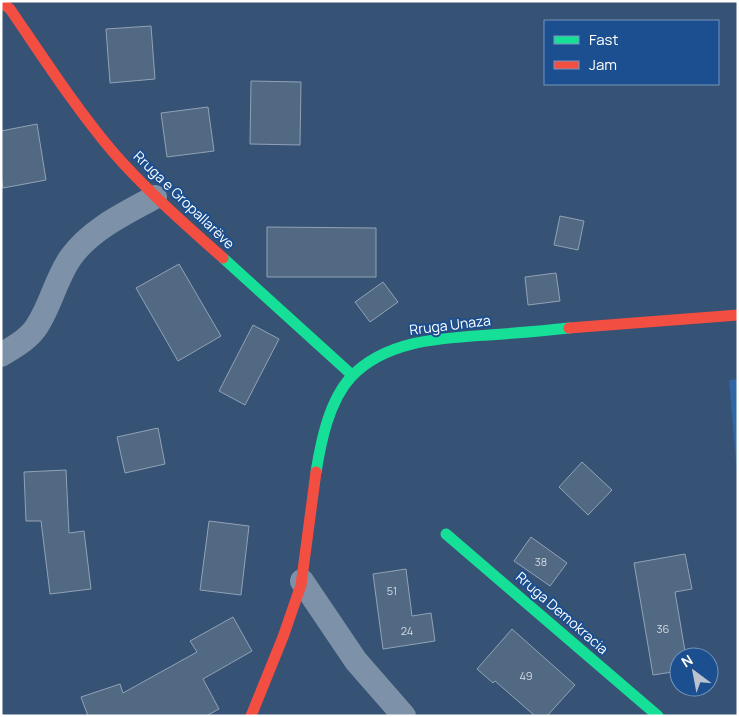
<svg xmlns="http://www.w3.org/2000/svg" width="739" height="717" font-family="Manrope,sans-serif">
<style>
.green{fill:#2f66a5}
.building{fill:#526984;stroke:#92a2b6}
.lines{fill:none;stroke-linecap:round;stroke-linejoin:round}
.street{stroke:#7d92a8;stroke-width:24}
.fast{stroke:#16e098;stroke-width:11}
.jam{stroke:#f24e42;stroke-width:11}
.labels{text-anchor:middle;stroke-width:4;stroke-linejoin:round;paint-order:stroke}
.number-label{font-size:11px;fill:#d4dae0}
.street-label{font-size:14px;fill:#fff;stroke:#1b4f8f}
</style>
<rect width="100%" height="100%" fill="#365274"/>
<path class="green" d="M738,379V486L729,380Z"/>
<g class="building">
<path d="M151,26L155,79L110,83L106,29Z"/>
<path d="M251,81L301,82L300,145L250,144Z"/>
<path d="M208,107L214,151L167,157L161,113Z"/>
<path d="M37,124L46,180L3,188L1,177V131Z"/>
<path d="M560,216L584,221L578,250L554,245Z"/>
<path d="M267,227L376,228V277H267Z"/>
<path d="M179,264L221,336L178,361L136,288Z"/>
<path d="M556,273L560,301L528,305L525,277Z"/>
<path d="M383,282L398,302L370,322L355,302Z"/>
<path d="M253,325L279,339L245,405L219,391Z"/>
<path d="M158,428L165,464L125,473L117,437Z"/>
<path d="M582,462L612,490L588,515L559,487Z"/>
<path d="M66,470L69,533L84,531L91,589L50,594L41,521H26L24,472Z"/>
<path d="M209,521L249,526L241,595L200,590Z"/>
<path d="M531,537L567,563L550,586L514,561Z"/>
<path d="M685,554L692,589L675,592L686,657H679V671L653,675L634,563Z"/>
<path d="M406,569L412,616L431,613L435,641L383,649L373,574Z"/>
<path d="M233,617L252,651L203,679L219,709L206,716H88L81,697L120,684L123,693L197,652L190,641Z"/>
<path d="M512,629L575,685L547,716H535L495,681L493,683L477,669Z"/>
</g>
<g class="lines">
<g class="street">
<path d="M1,355C14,347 29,339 37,326C51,305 56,278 71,257C91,229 126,213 155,197"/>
<path d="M302,581L356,661L404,716"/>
</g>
<g class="fast">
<path d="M223,258L352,375"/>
<path d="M316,472C321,441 329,401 351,377C386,340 442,338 489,335C516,333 542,331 569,328"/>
<path d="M446,534L658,716"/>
</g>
<g class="jam">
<path d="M1,2L10,9C43,57 75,107 113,152C146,190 185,224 223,258"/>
<path d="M569,328L738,315"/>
<path d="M251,716L283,637L301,585L316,472"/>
</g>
</g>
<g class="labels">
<g class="number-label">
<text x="541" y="566">38</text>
<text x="392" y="595">51</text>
<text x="663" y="633">36</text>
<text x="407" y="635">24</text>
<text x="526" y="680">49</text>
</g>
<g class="street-label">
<text transform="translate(184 200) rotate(44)" y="5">Rruga e Gropallarëve</text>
<text transform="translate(450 325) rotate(-7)" y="5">Rruga Unaza</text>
<text transform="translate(562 613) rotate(41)" y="5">Rruga Demokracia</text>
</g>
</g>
<rect width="739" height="717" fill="none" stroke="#ffffff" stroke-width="5"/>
<rect x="544" y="20" width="175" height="65" fill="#1b4f8f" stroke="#7695bc"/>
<rect x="554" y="36" width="25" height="8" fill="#16e098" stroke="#7695bc"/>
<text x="589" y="45" font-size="15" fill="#ffffff">Fast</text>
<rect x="554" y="61" width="25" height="8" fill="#f24e42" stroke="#7695bc"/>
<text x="589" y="70" font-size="15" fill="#ffffff">Jam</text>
<g transform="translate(694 672) rotate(328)"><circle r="24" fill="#1b4f8f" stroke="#7695bc"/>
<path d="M0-4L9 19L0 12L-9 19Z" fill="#b9c2ce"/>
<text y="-8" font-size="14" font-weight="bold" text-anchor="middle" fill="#ffffff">N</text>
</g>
</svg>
